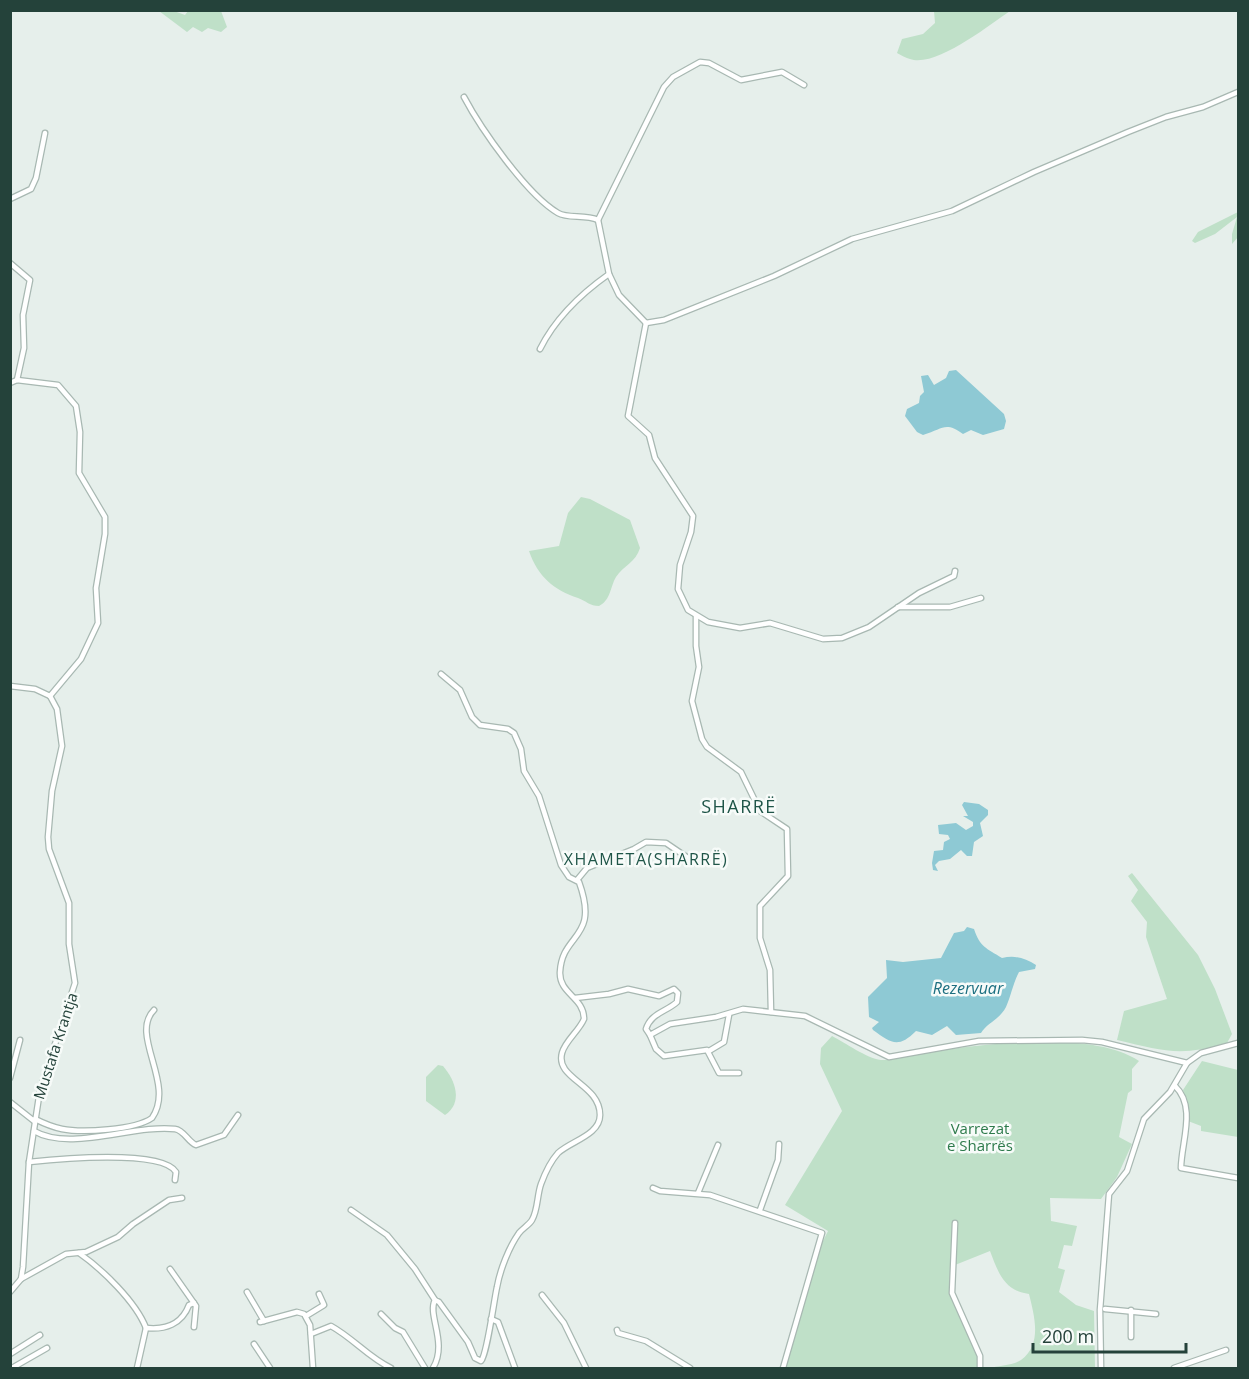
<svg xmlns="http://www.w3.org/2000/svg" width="1249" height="1379" font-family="'Open Sans',sans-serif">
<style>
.green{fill:#bfe0c8}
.water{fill:#8ec9d4}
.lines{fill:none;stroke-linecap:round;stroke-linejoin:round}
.street-casing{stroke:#a8b8b2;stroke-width:7}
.street{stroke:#fff;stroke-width:4.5}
.labels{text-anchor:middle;stroke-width:5;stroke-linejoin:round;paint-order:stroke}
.street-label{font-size:15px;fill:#24423a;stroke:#f7fbf9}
.park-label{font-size:15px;fill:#2d7a4b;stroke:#f7fbf9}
.neighbourhood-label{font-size:16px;letter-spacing:1.5px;fill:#1f5548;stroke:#f7fbf9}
.water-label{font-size:16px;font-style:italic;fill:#1c6f80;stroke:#f7fbf9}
.quarter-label{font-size:18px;letter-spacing:1.5px;fill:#1f5548;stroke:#f7fbf9}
</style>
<rect width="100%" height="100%" fill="#e6efeb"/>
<g class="green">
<path d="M159,11H174L185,15L188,11H221L227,27L221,32L208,28L202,32L193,27L187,32Z"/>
<path d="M934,11V10L1010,11C989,25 936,68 910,59C906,58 901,55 897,53L902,39L923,34L935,23Z"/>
<path d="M1238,212V237L1232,244V234L1237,217L1215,234L1195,243L1192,241L1198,232Z"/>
<path d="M581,497L590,499L630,520L640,548C636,562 623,566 616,577C610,587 611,600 599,606C590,606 586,601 578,598C554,590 538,577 529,551L559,546L568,513Z"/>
<path d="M1132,873L1198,955L1215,989L1232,1034L1227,1043C1181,1057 1163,1051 1117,1040L1124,1011L1167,999L1146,937L1147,922L1131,901L1138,890L1128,876Z"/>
<path d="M832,1036C846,1043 866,1058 881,1060C897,1061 911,1054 926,1052C982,1045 1091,1029 1139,1061L1132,1069V1090L1128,1093L1119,1137L1132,1144L1117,1177L1101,1199L1050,1198L1051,1221L1077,1226L1072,1246L1064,1245L1058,1268L1065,1270L1059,1292L1076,1305L1094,1311L1095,1368H989C998,1366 1014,1365 1021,1360C1043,1344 1034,1315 1029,1294C1004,1291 998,1272 990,1251L955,1265L953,1228L949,1292L978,1359V1368H784L821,1245L828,1231L785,1205L842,1111L820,1064L821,1048Z"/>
<path d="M1202,1061L1238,1070V1137L1201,1131V1126L1188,1121L1183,1090Z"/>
<path d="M438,1065L443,1066C456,1081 463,1103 445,1115L426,1101V1077Z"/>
</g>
<g class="water">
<path d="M956,370L1004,414L1006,421L1004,429L983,435L971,430L963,434C945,421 943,429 923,435L917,432L905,416L907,409L919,403L920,396L924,392L921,376L928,375L934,385L946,378L949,371Z"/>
<path d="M964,802L979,804L988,810V815L980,823L983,836L974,842L972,856H967L961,850L950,859L939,861L935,865L938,871L933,870L932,863L934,851L943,850L944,842L950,839L948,835L939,834L938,825L956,823L966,830L973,826V822L963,816H968L962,805Z"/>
<path d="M967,927L974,929C980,947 986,948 1002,958C1015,955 1025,958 1036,965L1035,969L1019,972C1013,983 1011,996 1006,1007C1000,1019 987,1023 981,1033L956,1035L947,1026L932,1035L916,1031C898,1049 891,1043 873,1030L872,1028L879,1022L869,1017L868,997L887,978L886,960L903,962L941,958L954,933L964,931Z"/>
</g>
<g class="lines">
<defs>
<g id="street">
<path d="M804,85L782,72L741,80L709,63L700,62L673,77L664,87L598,220L609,274L619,295L646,323L664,320L774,276L852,239L952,211L1034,172L1128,132L1166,117L1203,107L1238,92"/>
<path d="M464,97C481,129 527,195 558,213C568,219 585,214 598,220"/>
<path d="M10,199L31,189L36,178L45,133"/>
<path d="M10,263L30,280L23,315L24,348L17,380"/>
<path d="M646,323L628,416L649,435L655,458L693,516L691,532L680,565L678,589L688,610L708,622L740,628L770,623L823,639L842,638L869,627L919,593L954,576L955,571"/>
<path d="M540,349C555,319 582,293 609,274"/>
<path d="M10,383L17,380L58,385L76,406L80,432L79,473L105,517V534L96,588L98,623L81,659L50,696"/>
<path d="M898,607H950L981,598"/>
<path d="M696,616V646L699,667L692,701L702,739L707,747L741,772L760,811L787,829L788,876L760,906V938L770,970L771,1012"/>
<path d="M10,686L35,689L50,696"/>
<path d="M577,880L587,868L634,849L646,842L666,843L691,860"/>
<path d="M575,998L609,994L628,989L659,996L674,989L678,993L677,1002C666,1012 651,1013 646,1029L650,1035L670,1024L716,1017L743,1009L805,1016L889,1057L979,1041L1082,1040L1102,1042L1187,1063"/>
<path d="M650,1035L656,1049L664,1056L707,1050L719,1073H739"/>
<path d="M709,1051L724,1042L729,1015"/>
<path d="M10,1078L20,1040"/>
<path d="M1175,1086C1197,1107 1181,1143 1181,1168L1238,1178"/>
<path d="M10,1102L34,1121"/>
<path d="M35,1119C43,1123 52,1127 62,1129C82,1133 135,1130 152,1118C176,1084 129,1035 154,1010"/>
<path d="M34,1131C70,1152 135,1124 175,1129C184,1130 188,1142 196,1145L224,1135L238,1115"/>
<path d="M29,1162C56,1159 162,1149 176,1172L175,1180"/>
<path d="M653,1188L660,1191L710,1195L822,1233L783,1368"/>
<path d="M698,1193L718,1145"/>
<path d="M351,1210L387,1235L415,1269L435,1300L439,1302L468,1342L475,1358L481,1361C487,1355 494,1300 497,1287C500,1270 509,1247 519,1233C523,1228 529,1225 532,1220C538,1210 537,1195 541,1184C545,1173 550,1162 558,1153C571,1141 600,1135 600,1115C600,1084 555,1079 562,1053C565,1041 579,1031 584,1019C584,997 559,994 560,972C562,932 600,940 579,882L569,877L561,865L539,796L524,771L521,749L514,733L508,729L480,725L472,717L460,690L441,674"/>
<path d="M760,1210L778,1160L779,1144"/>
<path d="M955,1223L952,1293L980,1356V1368"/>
<path d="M79,1253C102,1269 136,1302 146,1328"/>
<path d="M170,1269L196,1306L194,1327"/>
<path d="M21,1279L66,1254L86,1252L118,1237L133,1224L169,1200L182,1198"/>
<path d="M10,1292L21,1279L23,1267L29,1162L40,1090L75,983L69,944V903L49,849L48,837L52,791L62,746L57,709L50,696"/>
<path d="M247,1292L264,1321"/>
<path d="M542,1295L564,1323L586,1368"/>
<path d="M1105,1309L1156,1314"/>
<path d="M1131,1310V1337"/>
<path d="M381,1314L395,1328L403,1332L425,1368"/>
<path d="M306,1316L324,1305L319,1294"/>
<path d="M491,1319L498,1322L515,1368"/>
<path d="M260,1322L297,1312L304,1314L310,1325L313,1368"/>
<path d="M146,1328C165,1330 182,1324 189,1305L194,1303"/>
<path d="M617,1330L618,1333L646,1341L690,1368"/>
<path d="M311,1334L331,1326C353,1338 369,1358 391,1368"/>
<path d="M254,1344L270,1368"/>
<path d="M10,1354L40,1335"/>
<path d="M12,1368L47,1348"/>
<path d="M137,1368L146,1328"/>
<path d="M433,1368C448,1343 427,1315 435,1300"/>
<path d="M1101,1368L1100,1310L1109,1194L1127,1171L1144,1119L1170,1092L1187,1063L1201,1053L1238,1043"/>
<path d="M1174,1368L1226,1350"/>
</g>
</defs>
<use href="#street" class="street-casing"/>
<use href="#street" class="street"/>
</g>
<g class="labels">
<g class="street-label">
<text transform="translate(56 1046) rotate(-72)" y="5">Mustafa Krantja</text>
</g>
<g class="park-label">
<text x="980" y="1134">Varrezat<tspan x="980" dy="17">e Sharrës</tspan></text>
</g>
<g class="neighbourhood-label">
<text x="646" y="865">XHAMETA(SHARRË)</text>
</g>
<g class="water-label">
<text x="968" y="994">Rezervuar</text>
</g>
<g class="quarter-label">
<text x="739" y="813">SHARRË</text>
</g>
</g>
<rect width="1249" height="1379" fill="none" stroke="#24423a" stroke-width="24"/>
<path d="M1033 1343v9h153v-9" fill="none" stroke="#24423a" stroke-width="3"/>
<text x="1042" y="1343" font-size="18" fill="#24423a" stroke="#f7fbf9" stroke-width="4.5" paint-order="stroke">200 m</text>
</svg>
